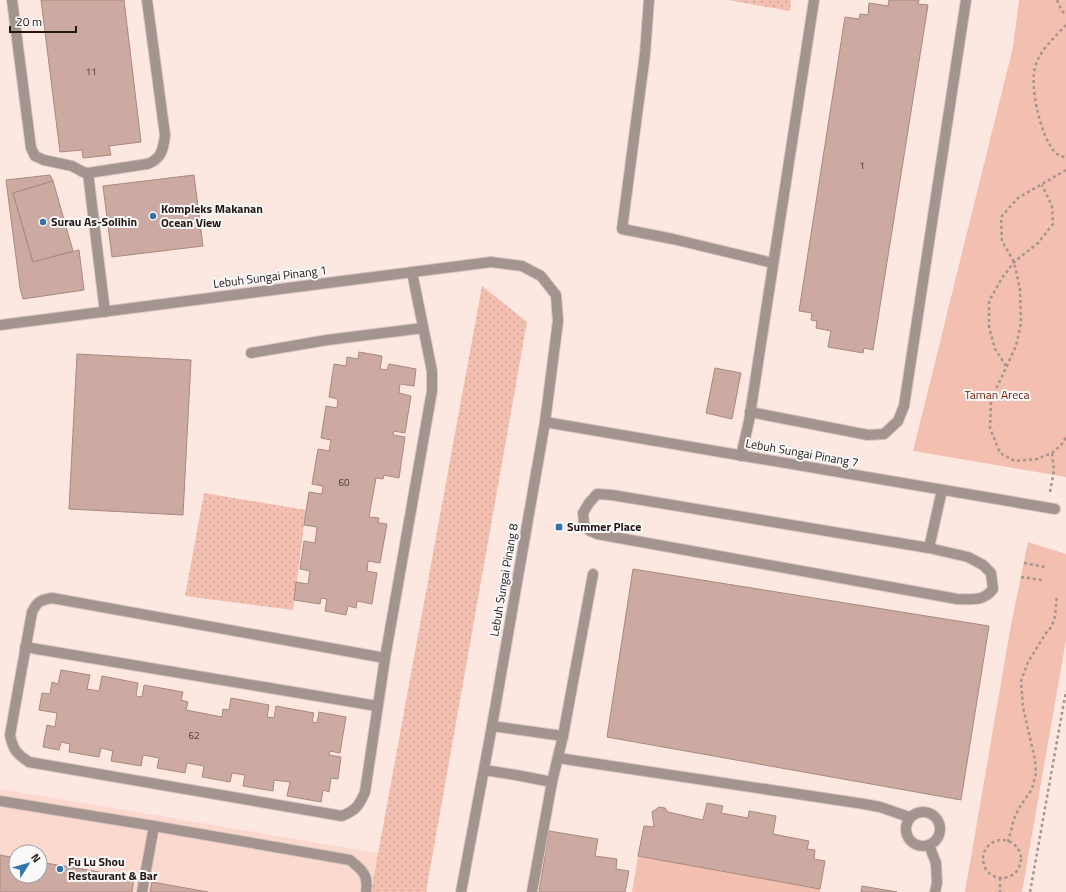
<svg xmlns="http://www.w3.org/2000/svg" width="1066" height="892" font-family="'Titillium Web',sans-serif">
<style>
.built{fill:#fcd9cf;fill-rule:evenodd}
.grass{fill:url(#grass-dots)}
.green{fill:#f2bfb0}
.building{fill:#ccaaa1;stroke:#a9887f}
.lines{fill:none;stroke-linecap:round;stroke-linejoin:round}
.service-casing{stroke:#dac5c0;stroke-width:12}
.minor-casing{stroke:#dac5c0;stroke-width:12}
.tertiary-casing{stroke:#dac5c0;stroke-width:12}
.path{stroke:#a6948f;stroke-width:2.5;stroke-dasharray:3 3;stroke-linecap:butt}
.service{stroke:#a3948f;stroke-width:10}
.minor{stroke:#a3948f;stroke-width:10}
.tertiary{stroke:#a3948f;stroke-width:10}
.poi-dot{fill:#3375ab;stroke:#f9f9f9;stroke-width:1.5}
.labels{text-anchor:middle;stroke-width:4;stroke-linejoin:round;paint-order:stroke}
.number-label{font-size:10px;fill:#4c3a36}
.poi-label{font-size:12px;font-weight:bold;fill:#221512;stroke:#f9f9f9;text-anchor:start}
.street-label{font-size:12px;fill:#221512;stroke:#f9f9f9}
.park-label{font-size:12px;fill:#721900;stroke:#f9f9f9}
</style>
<defs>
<pattern id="grass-dots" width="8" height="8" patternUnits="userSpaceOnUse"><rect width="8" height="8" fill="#f2bfb0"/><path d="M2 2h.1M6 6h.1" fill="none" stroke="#cfa396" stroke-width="1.8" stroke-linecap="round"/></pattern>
</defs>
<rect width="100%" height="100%" fill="#fde7e1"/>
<path class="built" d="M0,789L378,853L371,892H0ZM16,852H40V876H16Z"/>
<g class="grass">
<path d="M728,0H791L790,11Z"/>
<path d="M482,286L527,322L426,892H371Z"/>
<path d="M204,493L306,510L293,610L185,596Z"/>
</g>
<g class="green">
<path d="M1019,0H1066V477L913,451L1013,47Z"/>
<path d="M1028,542L1066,554V640L1022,892H965L1011,625Z"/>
<path d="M638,856L820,889V892H632Z"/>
</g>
<g class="building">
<path d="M41,0H124L141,142L109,146L111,155L83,158L82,150L60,152Z"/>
<path d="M889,0H919L918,4L928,5L873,350L864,348L863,353L828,347L831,331L816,328L817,321L811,320L812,313L799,311L845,17L859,19L860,14L868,15L869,3L888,6Z"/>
<path d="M50,175L53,181L13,193L33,262L79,250L84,290L23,299L20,288L6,180Z"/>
<path d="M194,175L203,246L112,257L103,186Z"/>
<path d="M53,181L73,251L33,262L13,193Z"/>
<path d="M359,352L382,356L380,369L387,370L389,364L416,369L414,386L400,384L399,393L411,396L405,433L394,431L393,435L405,437L399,478L384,475L383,479L376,478L369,517L379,518L378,523L387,524L380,563L368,561L367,571L377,573L372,604L357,601L356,608L348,606L346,615L325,611L327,599L321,598L320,604L294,600L296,582L308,584L310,571L300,569L304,541L315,543L317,527L304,525L309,492L322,494L323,486L312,484L318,449L329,451L331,440L321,438L326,406L337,408L338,399L329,397L334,364L346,366L347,357L358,359Z"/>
<path d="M77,354L191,360L183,515L69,509Z"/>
<path d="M715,368L741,373L732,419L706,413Z"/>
<path d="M633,569L989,626L961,800L607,737Z"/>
<path d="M61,670L90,675L87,689L99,691L102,676L138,683L136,696L142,697L144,685L183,692L181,700L188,702L186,710L222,717L223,709L229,710L231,698L269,705L267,717L274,718L276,706L314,713L312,722L317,723L319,712L346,717L340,753L330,751L329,755L341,757L338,779L331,778L329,792L323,790L321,802L287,796L290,782L274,780L273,791L243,786L245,775L232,773L230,782L202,777L204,766L187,763L185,773L157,768L159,758L143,755L141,766L111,761L113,751L101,748L99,757L69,752L70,744L61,742L59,750L43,747L47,725L55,727L57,713L39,710L42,693L50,694L52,682L58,684Z"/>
<path d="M707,803L723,806L721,813L748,818L749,811L776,816L773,834L809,841L807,849L815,850L814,859L825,861L820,889L638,856L644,826L654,827L652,812L659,807L665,808L668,812L703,820Z"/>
<path d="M549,831L598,839L595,856L617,859L616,869L629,871L625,892H539Z"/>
<path d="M0,855L16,858V876H40V862L134,878L132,892H0Z"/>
<path d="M152,882L208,892H150Z"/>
<path d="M862,886L897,892H861Z"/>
</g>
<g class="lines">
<defs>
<g id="service">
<path d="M12,0L31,148L35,156L44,160L72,166L83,172L88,173L147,164C150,163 154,161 156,159C163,154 164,143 165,135L147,0"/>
<path d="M649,0L645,54L622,229L673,239L773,263"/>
<path d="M88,173L105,312"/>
<path d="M251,353L327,340L423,328"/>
<path d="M750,412L868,435L884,434L898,421L904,406L966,0"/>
<path d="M741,456L749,421L814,0"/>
<path d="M597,494L612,495L929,548L968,557L983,565L991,573L993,589C983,602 972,599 957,599L597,534L590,531L584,524L583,513L589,503Z"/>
<path d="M929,548L942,490"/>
<path d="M25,647L377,706"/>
<path d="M385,658L52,598C40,600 37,602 32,612L10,735C13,750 17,754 29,762L342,816C356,810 359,806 365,792L385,658L432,391V371L412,272"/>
<path d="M492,726L563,736"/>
<path d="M558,758L864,804L880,807L909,817"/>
<path d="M484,770L516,775L552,782"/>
<path d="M0,801L154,826L350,860C362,870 369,875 366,892"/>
<circle cx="923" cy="829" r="17"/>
<path d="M929,845L936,863L937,883L935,892"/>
<path d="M142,892L154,826"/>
<path d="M532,892L552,782L563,736L593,574"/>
</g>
<path id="minor" d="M545,422L1055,509"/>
<path id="tertiary" d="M0,325L491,262L522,266L541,276L556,295L558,321L545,422L492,726L461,892"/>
</defs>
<use href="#service" class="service-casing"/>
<use href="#minor" class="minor-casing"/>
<use href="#tertiary" class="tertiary-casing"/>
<g class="path">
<path d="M1057,0L1062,11L1066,14"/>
<path d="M1066,25C1056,36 1041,49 1036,64C1028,83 1041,141 1057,154C1060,156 1063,157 1066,157"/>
<path d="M1066,170L1018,198L1001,217L1002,241L1014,262L1020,289L1021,323L1016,346L991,400L990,428L1000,453L1015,461L1037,459L1052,453L1063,443L1066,437"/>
<path d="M1006,366L995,349L989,327V301L1002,278L1014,262L1038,243L1053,224L1052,206L1042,185"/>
<path d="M1050,492L1054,470L1052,453"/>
<path d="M1024,563L1045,567"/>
<path d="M1021,577L1042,580"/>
<circle cx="1002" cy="859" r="19"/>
<path d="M1008,842L1014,819L1019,808L1032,789L1036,773L1035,760L1023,707L1021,681L1028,662L1046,633L1052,626L1055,616L1057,595"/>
<path d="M1000,878V892"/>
<path d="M1030,892L1066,691"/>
</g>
<use href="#service" class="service"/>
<use href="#minor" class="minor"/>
<use href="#tertiary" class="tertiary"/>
</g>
<g class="poi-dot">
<circle cx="153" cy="216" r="4"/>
<circle cx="43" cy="222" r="4"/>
<rect x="555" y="523" width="8" height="8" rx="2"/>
<circle cx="60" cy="869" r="4"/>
</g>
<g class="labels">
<g class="number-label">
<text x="91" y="75">11</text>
<text x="862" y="169">1</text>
<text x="344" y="486">60</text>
<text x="194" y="739">62</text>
</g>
<g class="poi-label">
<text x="161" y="213">Kompleks Makanan<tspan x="161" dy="14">Ocean View</tspan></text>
<text x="51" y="226">Surau As-Solihin</text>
<text x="567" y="531">Summer Place</text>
<text x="68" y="866">Fu Lu Shou<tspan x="68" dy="14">Restaurant &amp; Bar</tspan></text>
</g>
<g class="street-label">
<text transform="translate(270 277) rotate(-7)" y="4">Lebuh Sungai Pinang 1</text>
<text transform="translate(802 453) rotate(10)" y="4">Lebuh Sungai Pinang 7</text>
<text transform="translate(504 580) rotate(-80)" y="4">Lebuh Sungai Pinang 8</text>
</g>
<g class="park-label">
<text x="997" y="399">Taman Areca</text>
</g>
</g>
<g transform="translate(28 864) rotate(53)"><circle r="19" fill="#f9f9f9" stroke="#a39e9d"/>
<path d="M0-3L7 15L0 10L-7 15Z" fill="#3375ab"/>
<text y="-6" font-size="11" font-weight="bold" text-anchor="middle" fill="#221512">N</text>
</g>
<path d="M10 26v6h66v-6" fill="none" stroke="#221512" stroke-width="2"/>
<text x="16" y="26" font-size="12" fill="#221512" stroke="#f9f9f9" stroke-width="3" paint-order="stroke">20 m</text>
</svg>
